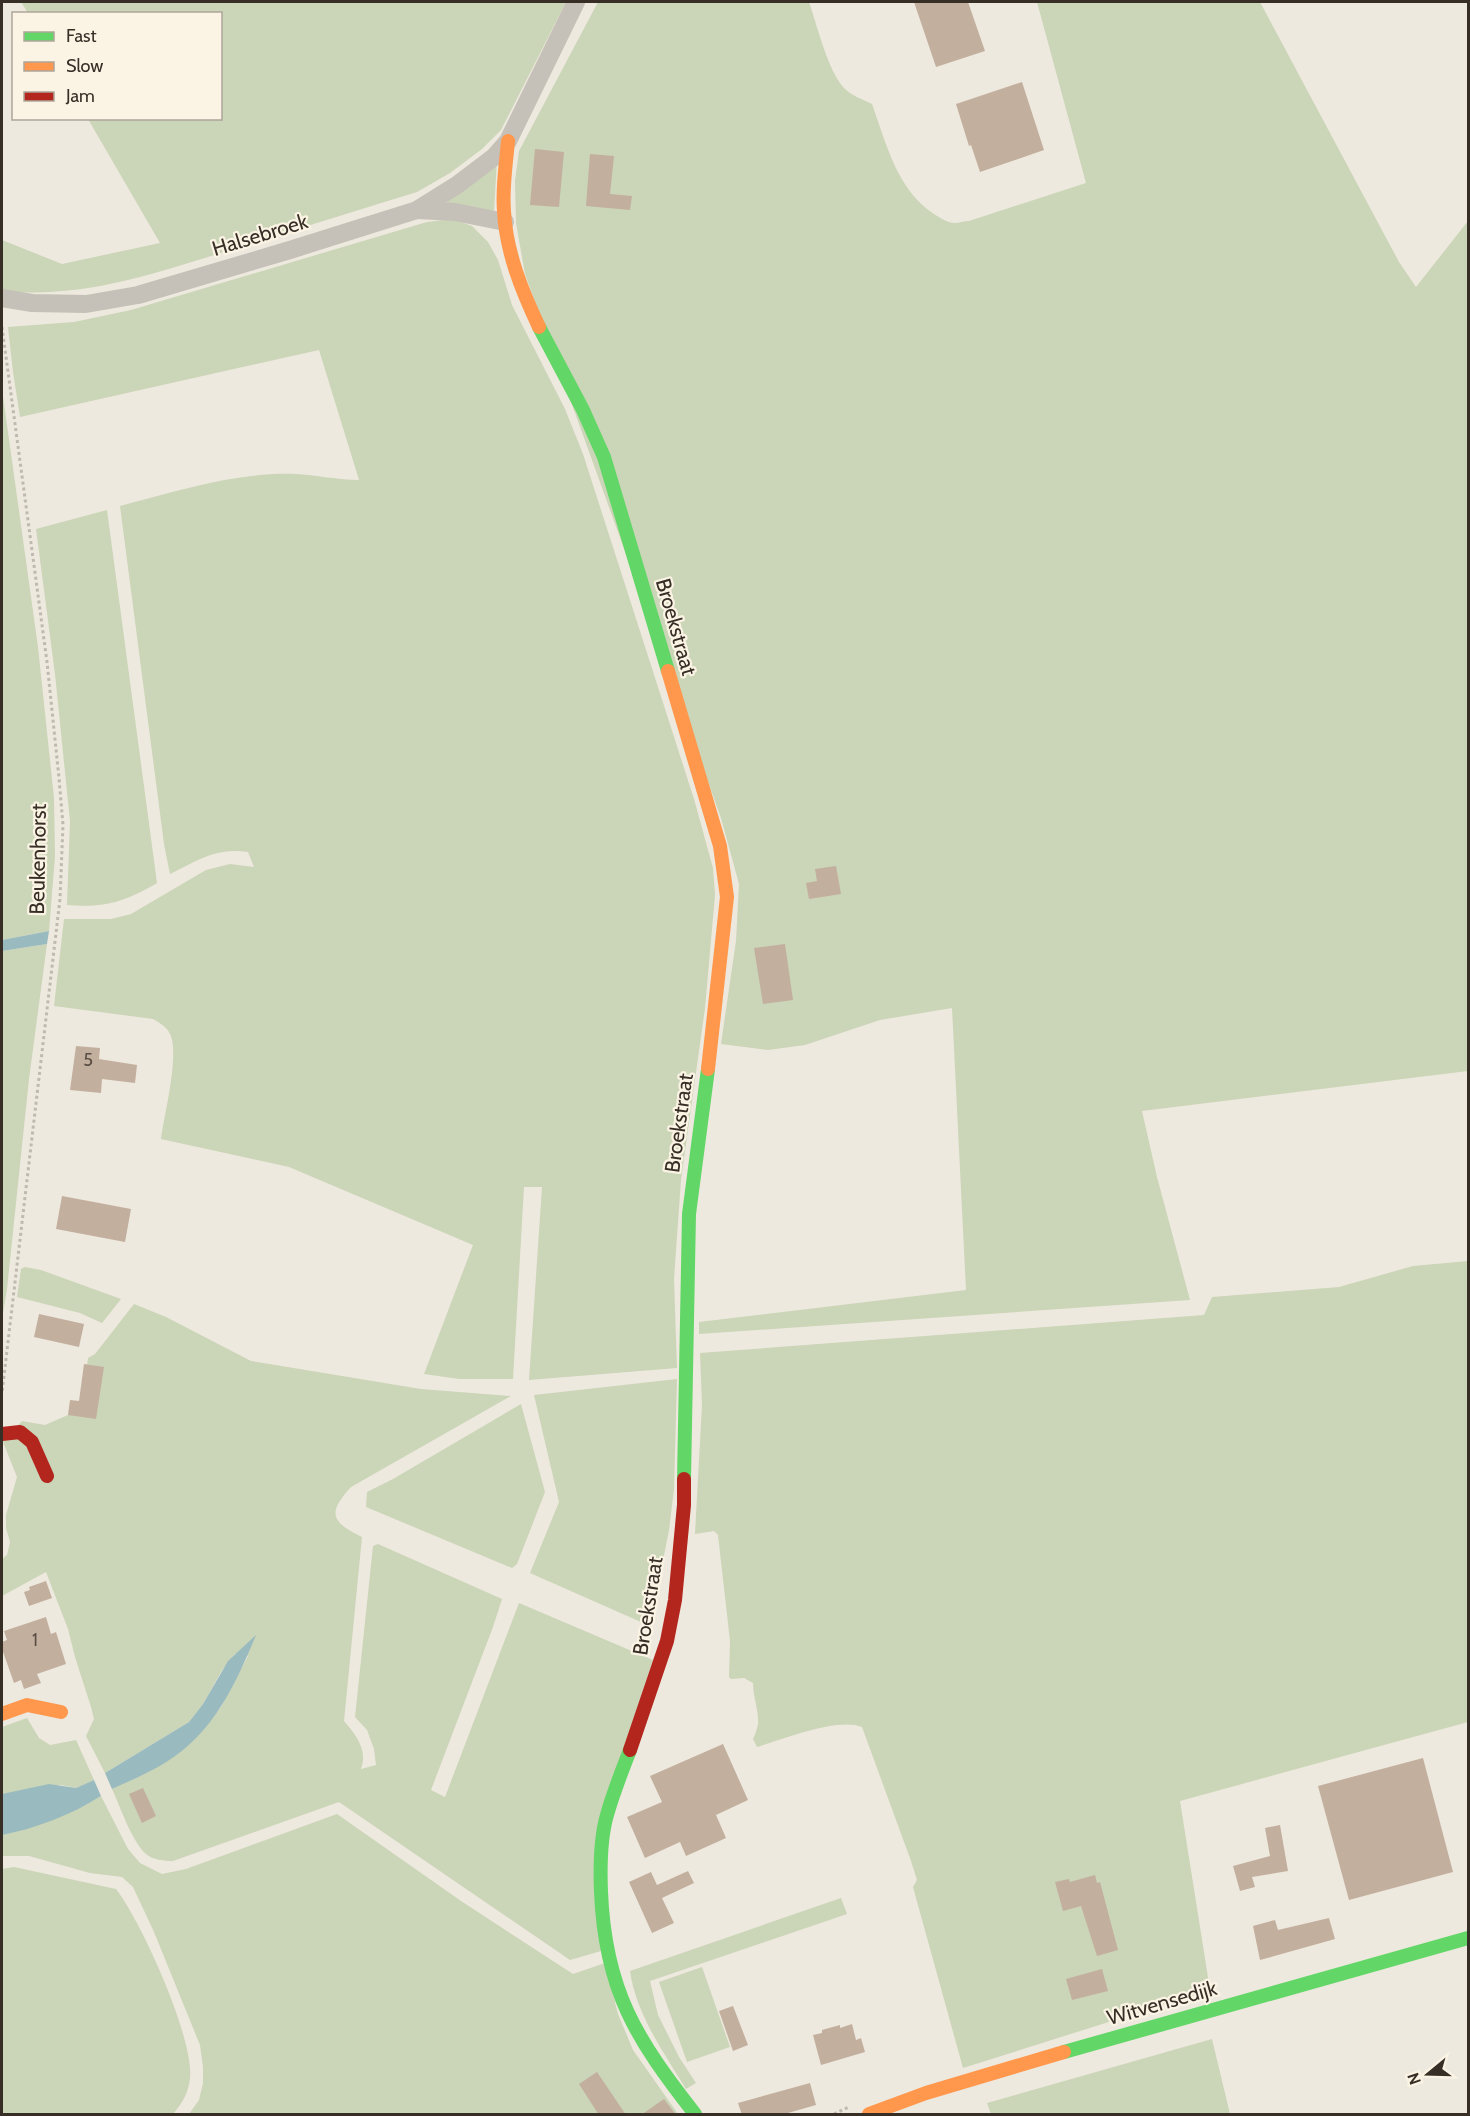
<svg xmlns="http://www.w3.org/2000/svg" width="1470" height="2116" font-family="Cabin,sans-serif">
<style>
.green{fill:#cbd5b7}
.water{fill:#99bbc0}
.building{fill:#c3af9e}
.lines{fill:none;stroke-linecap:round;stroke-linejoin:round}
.path{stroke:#bfb9b0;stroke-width:3;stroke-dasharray:3 3;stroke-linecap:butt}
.street{stroke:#c6c1b8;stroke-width:18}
.fast{stroke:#63d668;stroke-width:14}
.slow{stroke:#ff974d;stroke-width:14}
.jam{stroke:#b3261e;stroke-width:14}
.labels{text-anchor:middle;stroke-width:4.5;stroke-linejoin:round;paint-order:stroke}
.number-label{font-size:18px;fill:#5a4e44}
.street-label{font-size:21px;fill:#372e26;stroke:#fbf4e5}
</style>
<rect width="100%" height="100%" fill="#eee9de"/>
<g class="green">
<path d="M21,2H566L501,130L482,149L450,173L417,192C356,211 294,230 233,249C156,273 84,299 2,291V240L62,264L160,243L88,119L220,118V14L28,13Z"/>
<path d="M598,2H809C817,25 828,71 844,88C852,96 862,99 872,104C886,143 897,190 934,214C940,218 948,223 955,223C959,223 964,221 969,221L1086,183L1037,2H1260L1399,262L1416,287L1468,221V1071L1142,1111L1157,1177L1190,1300L699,1334V1322L966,1290L952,1008L880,1020L805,1045L768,1050L721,1044L736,941L739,884L721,818L525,274L516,223L515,181L519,151Z"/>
<path d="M497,160L494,211L446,203L448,199Z"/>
<path d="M453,219L472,226L488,242L498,260L512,305L565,409L583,454L694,799L713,868L715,895L705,1008L681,1180L674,1279L677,1368L529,1380L542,1187H524L513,1379H459L424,1374L473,1245L289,1167L161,1139C164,1116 180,1053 170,1034C167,1027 160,1023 153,1019L54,1006L64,919H111L131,914L206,870L230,864L254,867L248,852C216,847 197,861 170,874L164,844L120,506C177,491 236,472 295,474C316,475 338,480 359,480L319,350L20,417L13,372L8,327L74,322L131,310L427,222Z"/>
<path d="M2,389L38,647L54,798L55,856L49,931L2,940Z"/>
<path d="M107,510L157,883C125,902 104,908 67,905L70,821L55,674L36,529Z"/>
<path d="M47,944L29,1079L7,1289L2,1319V951Z"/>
<path d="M1468,1261V1722L1180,1801L1210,1990L963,2068L913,1887L917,1880L911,1861L862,1727C838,1717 783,1739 757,1747L753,1739C755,1735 757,1729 758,1724C759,1711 753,1697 753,1683L744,1678L731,1679L729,1677L730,1641L718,1535L714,1531L695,1534L702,1405L700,1353L1204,1315L1212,1297L1339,1287L1413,1266Z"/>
<path d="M25,1267L41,1270L121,1299L102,1323L80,1313L17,1297L21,1269Z"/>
<path d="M134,1304L166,1317L251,1361L421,1389L511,1396L351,1487C327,1513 331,1522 362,1537L344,1721C356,1735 368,1750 361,1769L376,1765L374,1749L367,1730L355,1717L373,1546L378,1544L502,1599L493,1627L431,1790L445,1797L519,1603L653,1660L599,1823L601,1951L570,1960L339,1802L173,1861C164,1861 153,1860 146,1854C131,1840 121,1808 112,1789L178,1754L200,1732L221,1707L248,1656L235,1654L222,1670L203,1704L189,1722L105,1773L86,1736L94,1719L91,1707L75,1657L68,1629L46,1572L2,1596V1559L7,1555L10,1542L6,1528V1515L17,1477L3,1442L22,1421L45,1425L68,1415L83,1395L88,1358L95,1354Z"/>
<path d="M677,1379L674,1489L669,1530L650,1626L530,1573L559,1502L534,1395Z"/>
<path d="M521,1404L545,1492L517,1564L512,1568L366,1507L367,1492L393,1479Z"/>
<path d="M27,1718L39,1738L50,1745L76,1740L94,1780L76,1788L61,1785L2,1794V1727Z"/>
<path d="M101,1796L128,1849L140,1863L162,1874L186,1869L337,1814L461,1901L573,1974L605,1963L618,2014L633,2050L678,2114H189L199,2100L203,2083V2067L200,2045L154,1932L133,1887L122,1877L90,1873L29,1856H2V1835L87,1804Z"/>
<path d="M14,1867L116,1889C141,1921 194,2038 190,2078C188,2094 183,2102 173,2114H2V1869Z"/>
<path d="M841,1898L847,1914L650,1981L658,2015L679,2057L696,2083L686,2089C664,2053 636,2014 630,1971Z"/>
<path d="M702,1967L730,2047L687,2062L659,1982Z"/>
<path d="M1212,2039L1230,2114H991L987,2103Z"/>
</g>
<g class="water">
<path d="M49,931L47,944L2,951V940Z"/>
<path d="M256,1635C238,1679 217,1725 178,1754C158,1769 134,1779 112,1789L105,1773L189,1722L203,1704L228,1661Z"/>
<path d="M94,1780L101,1796C71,1815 37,1828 2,1835V1794L49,1784L76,1788Z"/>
</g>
<g class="building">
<path d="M914,2H968L985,51L936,67Z"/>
<path d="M1022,82L1044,150L980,172L971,145L969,146L956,104Z"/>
<path d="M535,149L564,152L559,207L530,205Z"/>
<path d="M590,154L614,156L610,194L632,196L630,210L586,206Z"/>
<path d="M836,866L841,894L809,899L806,883L817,881L815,869Z"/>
<path d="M785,944L793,1000L763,1004L754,948Z"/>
<path d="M76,1046L100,1048L99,1059L137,1065L135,1083L102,1079L101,1093L70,1090Z"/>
<path d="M62,1196L131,1209L125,1242L56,1229Z"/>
<path d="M39,1314L84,1324L79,1347L34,1337Z"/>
<path d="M84,1364L104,1367L96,1419L68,1415L70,1400L79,1401Z"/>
<path d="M46,1581L52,1598L29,1606L24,1592L30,1590L29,1587Z"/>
<path d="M46,1617L51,1634L56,1632L66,1664L37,1674L41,1683L24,1689L21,1680L14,1683L2,1649V1642L7,1640L4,1631Z"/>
<path d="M723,1744L748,1800L716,1815L726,1838L686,1856L680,1842L645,1858L627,1817L662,1802L650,1776Z"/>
<path d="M1423,1758L1453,1872L1349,1900L1318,1786Z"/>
<path d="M143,1788L156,1816L142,1823L129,1794Z"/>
<path d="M1280,1825L1288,1871L1252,1877L1255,1887L1240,1891L1233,1866L1270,1856L1265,1828Z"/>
<path d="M688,1871L694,1883L662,1898L674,1923L652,1933L629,1882L651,1872L657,1885Z"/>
<path d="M1095,1875L1097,1883L1100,1882L1118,1950L1097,1956L1081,1906L1063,1911L1055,1882L1069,1879L1070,1882Z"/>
<path d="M1329,1918L1335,1939L1260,1960L1253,1926L1275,1920L1278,1930Z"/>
<path d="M1102,1969L1108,1991L1072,2000L1066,1979Z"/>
<path d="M733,2006L748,2045L733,2051L719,2011Z"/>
<path d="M852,2024L856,2040L861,2038L865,2052L821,2065L813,2035L822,2033V2030L840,2025V2028Z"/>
<path d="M597,2072L626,2115H599L579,2084Z"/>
<path d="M810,2083L816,2105L781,2115H742L738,2103Z"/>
<path d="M664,2099L676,2115H641Z"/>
</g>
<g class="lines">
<g class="path">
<path d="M2,327L47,662L59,778L63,825L60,899L2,1393"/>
<path d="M834,2114L849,2107"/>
</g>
<g class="street">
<path d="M417,210L455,212L505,222"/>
<path d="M2,298L32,303L86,304L138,295L290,250L417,210L457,185L494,157L508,141L576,2"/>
</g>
<g class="fast">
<path d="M539,327L583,410L604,457L668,671"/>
<path d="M684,1479L689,1214L708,1069"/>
<path d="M630,1750C622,1771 613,1793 607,1815C600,1839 600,1867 601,1892C605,1990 636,2039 695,2114"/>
<path d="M1064,2052L1468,1938"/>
</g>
<g class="slow">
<path d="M508,141C506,164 502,188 504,211C506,252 522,291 539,327"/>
<path d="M668,671L720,846L727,897L708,1069"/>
<path d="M2,1714L27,1705L61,1712"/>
<path d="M869,2114L926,2093L1064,2052"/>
</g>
<g class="jam">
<path d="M2,1434L20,1432L32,1442L47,1476"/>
<path d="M630,1750L667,1641L675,1600L684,1505V1479"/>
</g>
</g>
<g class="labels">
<g class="number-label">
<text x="88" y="1066">5</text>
<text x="35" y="1646">1</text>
</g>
<g class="street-label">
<text transform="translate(260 235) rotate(-17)" y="7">Halsebroek</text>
<text transform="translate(676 627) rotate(74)" y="7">Broekstraat</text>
<text transform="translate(38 859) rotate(-89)" y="7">Beukenhorst</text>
<text transform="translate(679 1123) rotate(-82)" y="7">Broekstraat</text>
<text transform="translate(648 1606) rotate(-81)" y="7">Broekstraat</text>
<text transform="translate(1162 2003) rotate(-16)" y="7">Witvensedijk</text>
</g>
</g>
<rect width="1470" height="2116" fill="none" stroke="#372e26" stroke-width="6"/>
<rect x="12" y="12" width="210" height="108" fill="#fbf4e5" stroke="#ada599" stroke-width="1.5"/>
<rect x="24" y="32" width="30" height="9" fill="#63d668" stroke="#ada599" stroke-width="1.5"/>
<text x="66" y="42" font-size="18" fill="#372e26">Fast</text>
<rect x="24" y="62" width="30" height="9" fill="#ff974d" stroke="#ada599" stroke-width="1.5"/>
<text x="66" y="72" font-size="18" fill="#372e26">Slow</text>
<rect x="24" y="92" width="30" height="9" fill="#b3261e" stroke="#ada599" stroke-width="1.5"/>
<text x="66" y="102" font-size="18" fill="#372e26">Jam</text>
<g transform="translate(1428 2074) rotate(251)" stroke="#fbf4e5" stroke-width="4.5" paint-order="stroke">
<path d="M0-4.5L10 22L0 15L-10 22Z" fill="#372e26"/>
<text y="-9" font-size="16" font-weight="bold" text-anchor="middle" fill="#372e26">N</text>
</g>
</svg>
